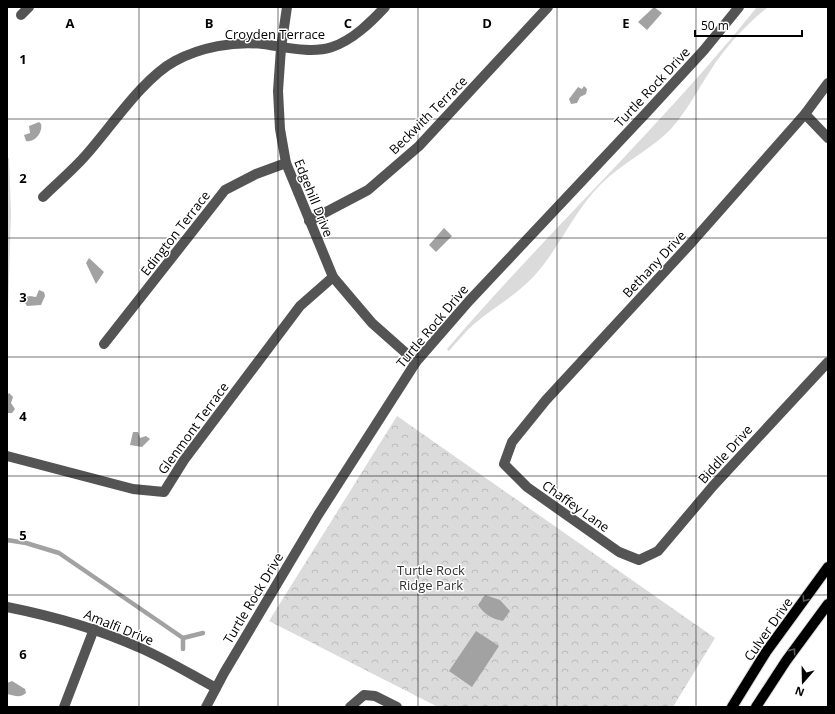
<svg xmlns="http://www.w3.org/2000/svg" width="835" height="714" font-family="'Open Sans',sans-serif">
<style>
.grass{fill:#dbdbdb}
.park{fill:url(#park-crowns)}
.water{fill:#a2a2a2}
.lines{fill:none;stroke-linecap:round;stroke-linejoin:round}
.stream{stroke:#a2a2a2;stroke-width:4.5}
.major-casing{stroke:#dbdbdb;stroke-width:12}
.minor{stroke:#545454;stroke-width:10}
.major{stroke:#000;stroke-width:10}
.oneway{stroke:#595959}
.grid{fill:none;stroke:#000;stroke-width:1;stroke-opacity:0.55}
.labels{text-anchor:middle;stroke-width:3;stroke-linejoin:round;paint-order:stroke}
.street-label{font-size:13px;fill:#000;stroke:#fff}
.park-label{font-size:13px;fill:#323232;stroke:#fff}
.grid-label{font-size:13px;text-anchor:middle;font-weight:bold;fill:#000;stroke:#fff;stroke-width:3;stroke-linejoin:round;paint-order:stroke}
</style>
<defs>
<pattern id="park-crowns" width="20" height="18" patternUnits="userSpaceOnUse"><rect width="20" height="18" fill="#dbdbdb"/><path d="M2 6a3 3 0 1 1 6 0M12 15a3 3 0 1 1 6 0" fill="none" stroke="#bababa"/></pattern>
</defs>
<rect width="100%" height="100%" fill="#fff"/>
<g class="grass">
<path d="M757,7H768C748,23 731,41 716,62C700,85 689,109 670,130C649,151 622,163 601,184C574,211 560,247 535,275C517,295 494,307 474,324C465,332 457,342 449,351L447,349C547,232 661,127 757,7Z"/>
<path d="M7,156L9,159L11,212L7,344Z"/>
</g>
<path class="park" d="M397,416L715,638L673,707H438L269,621Z"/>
<g class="water">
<path d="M654,7L662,13L647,30L638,22Z"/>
<path d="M584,86L587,89L586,94L580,97L577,103L571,104L569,99L578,87L582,89Z"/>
<path d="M39,122L41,124C43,132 35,143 26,141L24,135L30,133L29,126Z"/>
<path d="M444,228L452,236L436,252L429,245Z"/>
<path d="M89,258L104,272L96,284L86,263Z"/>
<path d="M39,290L44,292L45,296L41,305L27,306L25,303L26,297L30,296L36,297Z"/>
<path d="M9,393L13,397L11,403L15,409L12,413H7V395Z"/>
<path d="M133,432H138L140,438L146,436L150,439L142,447L130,445Z"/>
<path d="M485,595L500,600L510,611L503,621C492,619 484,614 478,605Z"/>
<path d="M476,631L499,646L472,687L449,671Z"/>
<path d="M12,681L25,689L26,693C20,698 16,696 7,694V683Z"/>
</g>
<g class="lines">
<g class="stream">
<path d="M7,540L26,543L59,553L183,638V649"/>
<path d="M183,638L203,633"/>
</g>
<defs>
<g id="major">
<path d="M732,707L766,652L828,567"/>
<path d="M756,707L786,661L828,604"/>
</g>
</defs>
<use href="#major" class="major-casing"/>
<g class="minor">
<path d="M287,7L281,48L278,91L280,129L286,163L333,277L372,323L416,362"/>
<path d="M21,15L29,7"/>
<path d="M828,83L805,114L692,242L546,400L512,442L504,464L527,487L619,552L639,560L658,551L713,486L828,362"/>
<path d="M805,114L828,138"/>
<path d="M43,197C57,183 73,170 86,155C111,127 143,78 175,61C201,47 234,41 263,44C285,47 311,54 332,47C353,40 371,22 385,7"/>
<path d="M309,221L368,190L419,146L548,7"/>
<path d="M104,344L225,190L256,174L286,163"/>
<path d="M7,456L133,489L164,492L184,460L300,306L333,277"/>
<path d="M7,607C52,616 96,628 138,647C164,658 190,674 216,688"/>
<path d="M64,707L94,629"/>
<path d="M206,707L224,673L318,515L416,362L469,301L647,112L704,50L739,7"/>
<path d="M350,707L364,695L375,696L397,707"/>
</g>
<use href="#major" class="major"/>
</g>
<defs><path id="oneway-chevron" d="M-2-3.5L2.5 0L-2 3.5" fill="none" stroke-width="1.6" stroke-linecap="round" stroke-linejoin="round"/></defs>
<g class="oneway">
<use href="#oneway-chevron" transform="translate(805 599) rotate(126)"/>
<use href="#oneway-chevron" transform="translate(793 651) rotate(-54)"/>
</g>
<path class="grid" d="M139,7V707M278,7V707M418,7V707M557,7V707M696,7V707M7,119H828M7,238H828M7,357H828M7,476H828M7,595H828"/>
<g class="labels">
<g class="street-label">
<text x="275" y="39">Croyden Terrace</text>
<text transform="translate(652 87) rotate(-47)" y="5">Turtle Rock Drive</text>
<text transform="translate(428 115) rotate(-45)" y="5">Beckwith Terrace</text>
<text transform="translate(314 198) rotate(68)" y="5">Edgehill Drive</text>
<text transform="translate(175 233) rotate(-52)" y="5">Edington Terrace</text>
<text transform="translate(654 264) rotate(-47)" y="5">Bethany Drive</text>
<text transform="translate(432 326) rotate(-50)" y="5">Turtle Rock Drive</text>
<text transform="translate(193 428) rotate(-54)" y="5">Glenmont Terrace</text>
<text transform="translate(725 454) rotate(-48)" y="5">Biddle Drive</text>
<text transform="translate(576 506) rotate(35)" y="5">Chaffey Lane</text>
<text transform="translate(253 598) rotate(-59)" y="5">Turtle Rock Drive</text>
<text transform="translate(119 627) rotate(22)" y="5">Amalfi Drive</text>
<text transform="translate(768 629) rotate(-55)" y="5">Culver Drive</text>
</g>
<g class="park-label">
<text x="431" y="575">Turtle Rock<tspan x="431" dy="15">Ridge Park</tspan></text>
</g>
</g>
<g class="grid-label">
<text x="70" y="28">A</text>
<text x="209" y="28">B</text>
<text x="348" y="28">C</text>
<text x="487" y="28">D</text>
<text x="626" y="28">E</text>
<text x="23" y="64">1</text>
<text x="23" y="183">2</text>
<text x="23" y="302">3</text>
<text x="23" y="421">4</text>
<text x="23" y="540">5</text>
<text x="23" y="659">6</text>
</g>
<rect width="835" height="714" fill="none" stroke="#000000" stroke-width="16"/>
<g transform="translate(803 682) rotate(200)" stroke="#ffffff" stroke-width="3" paint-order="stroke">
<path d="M0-3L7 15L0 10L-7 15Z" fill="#000000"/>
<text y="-6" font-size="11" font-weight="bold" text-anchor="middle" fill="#000000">N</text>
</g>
<path d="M695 30v6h107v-6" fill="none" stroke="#000000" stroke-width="2"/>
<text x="701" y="30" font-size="12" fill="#000000" stroke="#ffffff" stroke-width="3" paint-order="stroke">50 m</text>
</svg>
